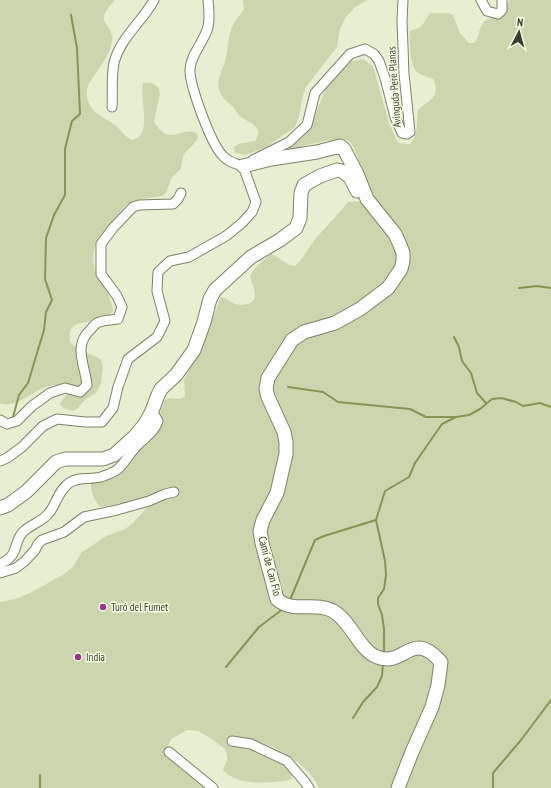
<svg xmlns="http://www.w3.org/2000/svg" width="551" height="788" font-family="'PT Sans Narrow',sans-serif">
<style>
.green{fill:#ccd6ae}
.lines{fill:none;stroke-linecap:round;stroke-linejoin:round}
.stream{stroke:#869554;stroke-width:2}
.street-casing{stroke:#7c836a;stroke-width:11}
.secondary-casing{stroke:#7c836a;stroke-width:15}
.street{stroke:#fff;stroke-width:9}
.secondary{stroke:#fff;stroke-width:13}
.poi-dot{fill:#9c3497;stroke:#f5fce0;stroke-width:1.5}
.labels{text-anchor:middle;stroke-width:3;stroke-linejoin:round;paint-order:stroke}
.street-label{font-size:11px;fill:#3b3e33;stroke:#f5fce0}
.poi-label{font-size:11px;fill:#3b3e33;stroke:#f5fce0;text-anchor:start}
</style>
<rect width="100%" height="100%" fill="#e7efd3"/>
<g class="green">
<path d="M0,0H115C90,26 115,21 112,42C109,58 98,68 90,82C87,86 87,91 87,96C89,113 103,116 115,125C121,130 125,136 131,140C154,137 139,99 143,83C150,82 154,83 159,88L160,94L154,122C171,148 179,126 197,133L198,138C189,153 183,147 181,169L172,177L166,193L162,196L136,200L126,205L99,237C81,272 110,282 113,311C110,314 107,317 103,319C89,326 66,316 70,342L79,350L97,357L101,360L103,366L101,384L95,394L86,399L78,408L73,411L63,408L60,404C64,396 71,394 69,384C60,384 49,385 41,389C28,395 16,407 1,404L0,403Z"/>
<path d="M243,0H367L354,8L346,17L340,29L337,47L306,87L302,99L299,116L295,127L266,147L246,155L235,153L234,147L238,144L255,141C265,126 249,123 241,117C237,114 236,110 233,107C230,103 225,101 222,96C213,84 223,70 226,58C228,47 228,36 233,25C235,20 240,15 244,10Z"/>
<path d="M510,0H551V788H319C310,765 271,742 247,739C244,739 240,738 238,739C235,739 232,742 230,744C238,748 246,748 255,751C268,754 285,764 293,775L291,780L285,781C265,783 237,786 223,770L227,760V755L225,749L212,739L198,731L187,730L171,739L165,754L206,788H0V602L15,599L30,593L64,574L73,567L81,553L106,536L125,529L133,523L151,503L161,499L177,497L179,492L175,489H164L139,500L100,507C94,501 90,489 91,482L106,479L139,449L151,439L159,427V415L165,400L169,398L180,399L185,396L184,380L203,343L221,297C227,298 230,302 235,304C239,305 244,305 248,304C261,298 252,286 250,276C254,267 263,261 271,254C280,257 285,265 295,266C304,258 309,247 316,238C327,226 338,214 348,202L362,201L371,191L354,148C352,144 350,141 345,140C326,137 297,150 277,152L293,145L301,137L312,123L325,90L335,76L352,61L363,59L373,66L389,123L396,139L399,143L410,144C419,135 416,122 418,110C428,100 442,98 433,79C428,77 420,75 416,71C410,65 409,39 410,31L421,27L430,13H448L453,15L460,33L469,43H474C480,37 478,29 483,23C487,17 495,19 500,15C505,11 506,5 510,0Z"/>
</g>
<g class="lines">
<g class="stream">
<path d="M519,288L537,286L551,288"/>
<path d="M454,337L459,347L462,361L471,373L477,393L486,403"/>
<path d="M288,387L323,392L338,402L410,409L426,417H455"/>
<path d="M13,417L19,395L28,383L44,330L46,312L52,300L45,279L46,238L54,215L65,195V149L72,121L80,114L77,48L71,15"/>
<path d="M376,520L385,561L386,575L384,589L378,598V604L382,615L384,629V653"/>
<path d="M290,600L315,540L324,536L376,520L385,491L409,477L415,463L442,424L456,417L469,415L480,409L492,399L501,398L516,402L523,406L540,403L551,407"/>
<path d="M226,667L259,627L279,612L283,608"/>
<path d="M353,718L363,702L377,687L382,676L383,663"/>
<path d="M40,788V775"/>
<path d="M493,788V773L521,740L551,700"/>
</g>
<defs>
<g id="street">
<path d="M208,0C209,9 210,18 208,27C204,42 191,54 190,69C189,85 211,143 222,155C227,161 235,164 243,166"/>
<path d="M481,0L487,11L498,14L502,10V0"/>
<path d="M112,107C113,93 111,77 114,63C120,38 142,22 154,0"/>
<path d="M253,160L289,142L307,125L315,93L350,54L365,49L374,54L379,61L385,78L395,117L402,133L407,134L410,132L404,74L402,21L403,0"/>
<path d="M0,420L7,424L17,421L32,406L50,393L65,388L80,392L87,385C85,365 73,346 90,330C92,328 94,325 97,323C102,320 112,320 118,319L122,307L117,296L101,274V244L113,228L133,207L139,205L173,204L178,199L181,193"/>
<path d="M0,461L7,458L22,447L43,426L57,419L85,422H102L113,408L118,387L128,359L157,337L165,321L157,291L158,272L170,261L189,257L226,236L242,223L252,212L256,202L243,166"/>
<path d="M0,564C21,555 12,542 24,531C32,524 43,521 49,513C57,503 58,491 69,483C79,476 90,480 101,477C106,475 113,473 118,469C124,464 129,454 135,448C143,438 154,434 158,421L152,411"/>
<path d="M0,573L16,568L25,561L35,550L38,544L42,540L64,532L84,517L117,510L149,501L165,494L174,492"/>
<path d="M232,741L251,744L287,761L305,782L309,788"/>
<path d="M169,752L213,788"/>
</g>
<g id="secondary">
<path d="M243,166L271,159L317,152L340,146L344,149L357,174L367,199L395,234L400,245L403,253V261L401,269L388,288L360,309L335,323L304,332L292,340L268,378L266,389L268,397L284,432L286,442V454L277,493L263,520L260,531L262,543L277,599C293,614 315,601 333,611C351,621 360,651 377,657C405,668 411,628 441,662L438,685L432,707L412,752L398,788"/>
<path d="M0,508L8,505L26,492L56,462L65,459H103L114,455L134,437L145,424L152,411L158,395L161,389L176,375L194,350L204,322L210,299L215,290L251,257L280,240L296,228L300,218L301,193L304,185L320,176L337,170L342,171L350,177L357,191"/>
</g>
</defs>
<use href="#street" class="street-casing"/>
<use href="#secondary" class="secondary-casing"/>
<use href="#street" class="street"/>
<use href="#secondary" class="secondary"/>
</g>
<g class="poi-dot">
<circle cx="103" cy="607" r="4"/>
<circle cx="78" cy="657" r="4"/>
</g>
<g class="labels">
<g class="street-label">
<text transform="translate(394 87) rotate(-94)" y="4">Avinguda Pere Planas</text>
<text transform="translate(270 566) rotate(75)" y="4">Camí de Can Flo</text>
</g>
<g class="poi-label">
<text x="111" y="611">Turó del Fumet</text>
<text x="86" y="661">India</text>
</g>
</g>
<g transform="translate(519 32) rotate(6)" stroke="#f5fce0" stroke-width="3" paint-order="stroke">
<path d="M0-3L7 15L0 10L-7 15Z" fill="#3b3e33"/>
<text y="-6" font-size="11" font-weight="bold" text-anchor="middle" fill="#3b3e33">N</text>
</g>
</svg>
